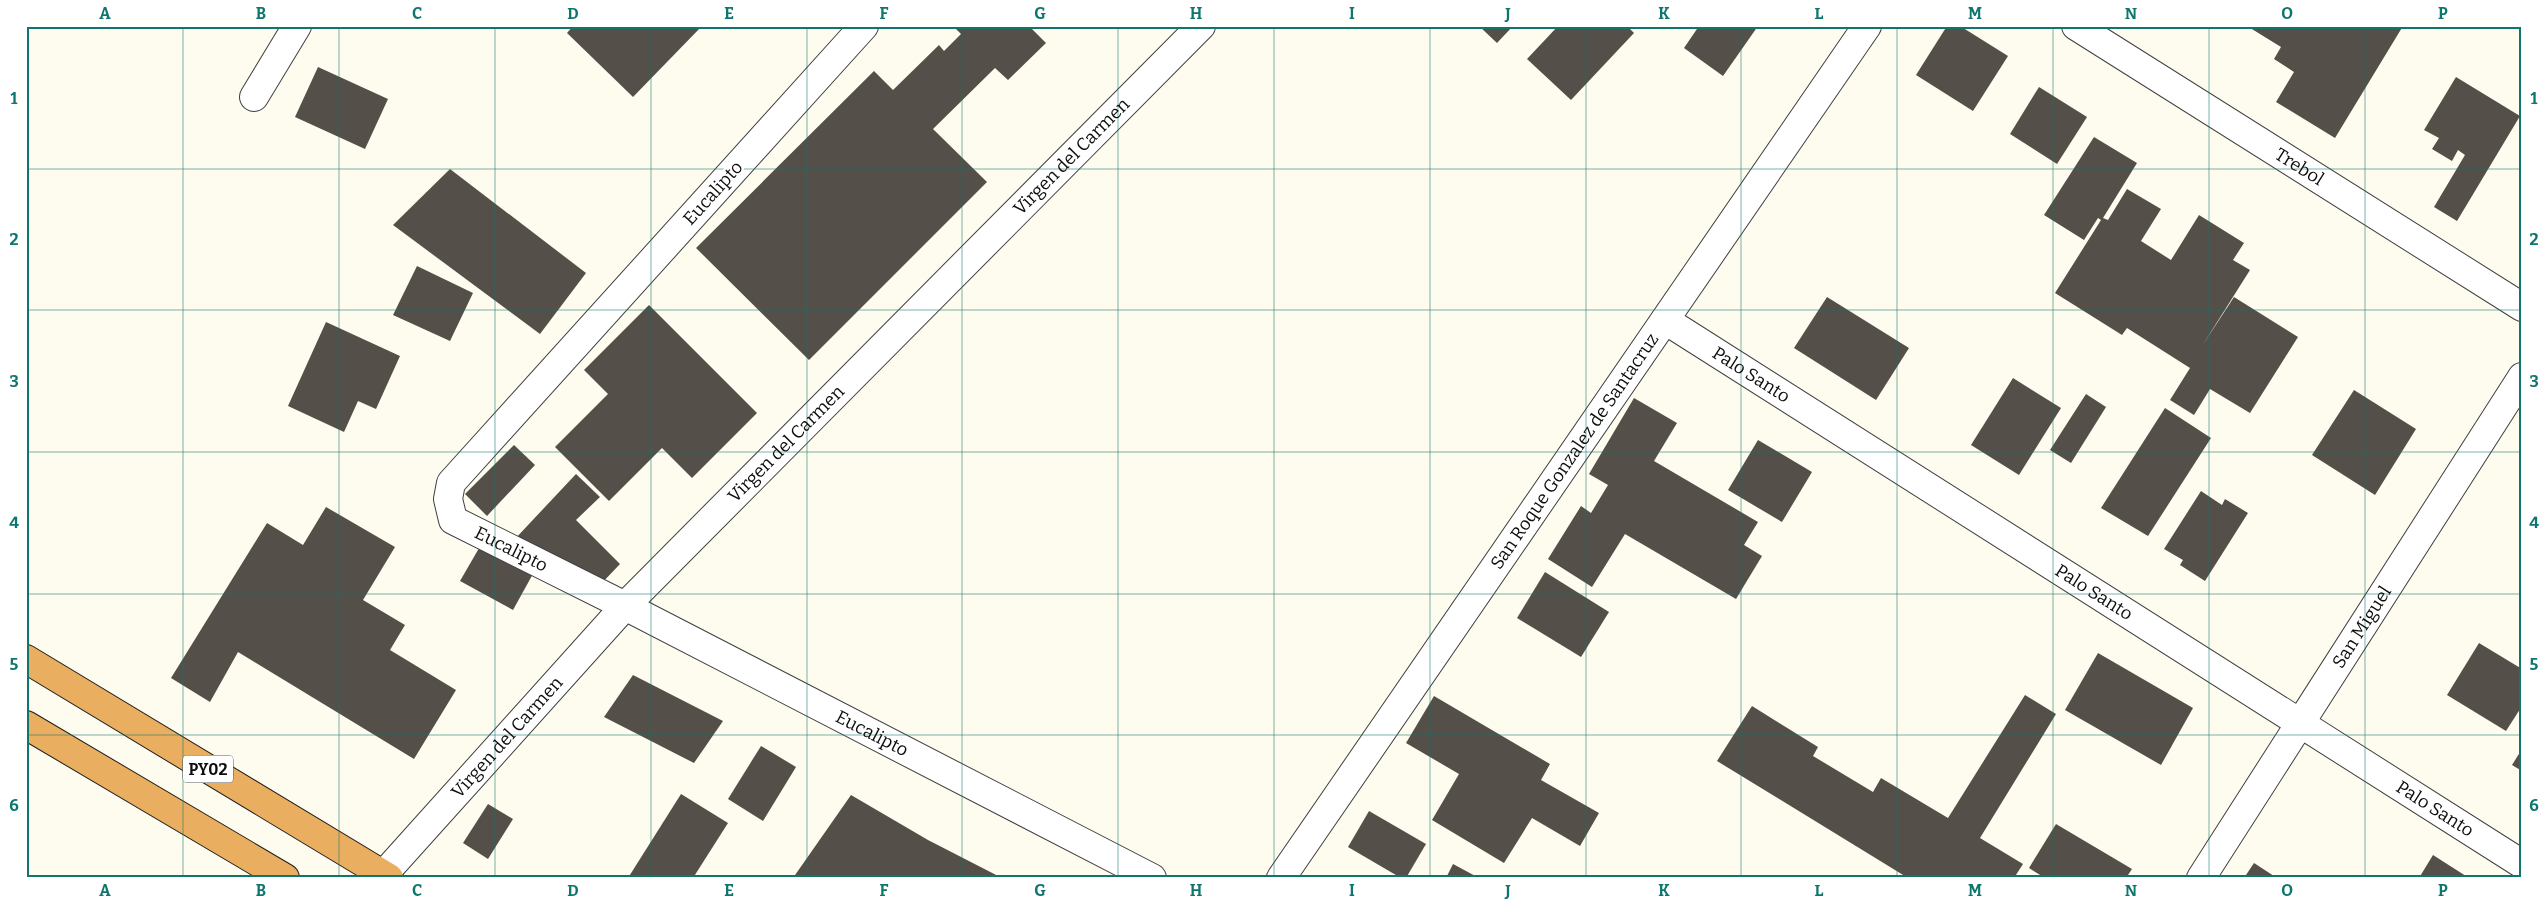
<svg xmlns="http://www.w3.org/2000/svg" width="2548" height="904" font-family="Bitter,serif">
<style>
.building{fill:#554f4a}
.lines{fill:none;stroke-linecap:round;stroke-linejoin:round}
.minor-casing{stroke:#404040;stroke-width:30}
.highway-casing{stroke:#1e1e1e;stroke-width:30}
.minor{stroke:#fff;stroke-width:28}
.highway{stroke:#eaae60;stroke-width:28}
.grid{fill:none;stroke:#0f766e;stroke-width:1;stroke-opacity:0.55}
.labels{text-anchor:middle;stroke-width:5;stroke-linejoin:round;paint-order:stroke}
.shield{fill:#fff;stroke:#565656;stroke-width:1}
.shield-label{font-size:16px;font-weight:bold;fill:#0d0d0d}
.street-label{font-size:18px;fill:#0d0d0d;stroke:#fff}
.neatline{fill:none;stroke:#0f766e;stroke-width:2}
.grid-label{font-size:16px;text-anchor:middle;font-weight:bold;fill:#0f766e}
</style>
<rect width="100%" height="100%" fill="#fefcee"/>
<g class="building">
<path d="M573,26H702L633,97L567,33Z"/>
<path d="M953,26H1029L1046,43L1008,80L995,68L933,129L987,182L809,360L696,248L874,71L893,90L939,45L944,51L961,34Z"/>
<path d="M1479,26H1513L1497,43Z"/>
<path d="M1558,26H1627L1634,33L1571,100L1527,59Z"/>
<path d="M1699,26H1758L1723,76L1684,48Z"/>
<path d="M1947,26H1960L2008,56L1973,111L1916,75Z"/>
<path d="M2247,26H2403L2335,138L2276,102L2294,72L2274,59L2281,47Z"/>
<path d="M318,67L388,99L365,149L295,117Z"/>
<path d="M2456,77L2520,116L2457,221L2434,207L2465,155L2458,150L2452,161L2432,149L2439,138L2424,130Z"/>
<path d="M2039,87L2087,117L2057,164L2010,134Z"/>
<path d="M2094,137L2137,163L2103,218L2108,220L2127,189L2161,209L2141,241L2171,260L2199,215L2244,243L2233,260L2250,270L2202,346L2234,297L2298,337L2250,413L2210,389L2194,415L2170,400L2190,368L2127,328L2122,335L2055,293L2101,220L2098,218L2084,240L2044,215Z"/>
<path d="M450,169L586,273L540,334L393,225Z"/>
<path d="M417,266L473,293L450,341L393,315Z"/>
<path d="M1827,297L1909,348L1876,400L1794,348Z"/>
<path d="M649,305L757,413L692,478L662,448L609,501L555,447L608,394L584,370Z"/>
<path d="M326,322L400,356L376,409L358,401L344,432L288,406Z"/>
<path d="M2013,378L2061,408L2019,475L1971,445Z"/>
<path d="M2354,390L2416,429L2375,495L2312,455Z"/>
<path d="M2086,394L2106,407L2071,463L2050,450Z"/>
<path d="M1634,398L1677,423L1654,461L1758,522L1744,545L1762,556L1736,599L1625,534L1592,587L1548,559L1581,506L1591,513L1608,485L1589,474Z"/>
<path d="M2165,408L2211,438L2148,536L2101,508Z"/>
<path d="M1758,440L1812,472L1782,522L1728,490Z"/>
<path d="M514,445L535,465L487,516L465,494Z"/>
<path d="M576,474L600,497L576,520L620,564L600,585L514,540Z"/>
<path d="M2201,491L2222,505L2225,499L2248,513L2205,581L2180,565L2183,560L2164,549Z"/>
<path d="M326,507L395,547L363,600L405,625L390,650L456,690L414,759L238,652L210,702L171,678L267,523L303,545Z"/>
<path d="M482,543L534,572L513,610L460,581Z"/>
<path d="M1545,572L1609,612L1581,657L1517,618Z"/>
<path d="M2479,643L2522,669V706L2506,731L2447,695Z"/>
<path d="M2098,653L2193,708L2161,765L2065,710Z"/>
<path d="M633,675L723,721L694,763L604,717Z"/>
<path d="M2025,695L2056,714L1980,838L2023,864L2014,878H1908L1717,761L1752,706L1818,747L1813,756L1873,792L1881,778L1948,818Z"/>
<path d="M1434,696L1550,764L1541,780L1599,813L1580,846L1532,818L1504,863L1432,820L1459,774L1406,743Z"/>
<path d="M761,746L796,767L763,821L728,799Z"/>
<path d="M2522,749V771L2512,765Z"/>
<path d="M681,794L728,823L693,878H628Z"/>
<path d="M851,795L928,840L1002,878H793Z"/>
<path d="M488,804L513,819L488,859L463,843Z"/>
<path d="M1369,811L1426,844L1406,878H1401L1348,847Z"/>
<path d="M2056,824L2132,869L2126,878H2045L2029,868Z"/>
<path d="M2433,855L2469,878H2419Z"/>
<path d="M2254,863L2277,878H2244Z"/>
<path d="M1453,864L1479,878H1446Z"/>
</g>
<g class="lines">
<defs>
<g id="minor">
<path id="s1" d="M864,26L451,483L448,499L453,520L625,606L1152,878"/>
<path id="s2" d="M2076,26L2522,307"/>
<path d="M254,97L297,26"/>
<path id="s3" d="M1665,320L2522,864"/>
<path id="s4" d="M384,874L625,606L1201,26"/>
<path id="s5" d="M1281,878L1867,26"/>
<path id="s6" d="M2201,878L2522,377"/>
</g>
<g id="highway">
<path d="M26,659L389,878"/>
<path d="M26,725L285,878"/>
</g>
</defs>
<use href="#minor" class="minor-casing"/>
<use href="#highway" class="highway-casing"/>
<use href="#minor" class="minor"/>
<use href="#highway" class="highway"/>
</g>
<path class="grid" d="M183,26V878M339,26V878M495,26V878M651,26V878M807,26V878M962,26V878M1118,26V878M1274,26V878M1430,26V878M1586,26V878M1741,26V878M1897,26V878M2053,26V878M2209,26V878M2365,26V878M26,169H2522M26,310H2522M26,452H2522M26,594H2522M26,735H2522"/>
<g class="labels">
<rect class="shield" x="183" y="755.5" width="50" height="27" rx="4"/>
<g class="shield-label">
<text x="208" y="775">PY02</text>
</g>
<g class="street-label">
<text dy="6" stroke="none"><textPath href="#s4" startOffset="994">Virgen del Carmen</textPath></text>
<text dy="6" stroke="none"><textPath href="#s2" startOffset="264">Trebol</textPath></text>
<text transform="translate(713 193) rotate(-48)" y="6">Eucalipto</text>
<text dy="6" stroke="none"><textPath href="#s3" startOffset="102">Palo Santo</textPath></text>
<text dy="6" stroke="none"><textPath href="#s4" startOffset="589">Virgen del Carmen</textPath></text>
<text dy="6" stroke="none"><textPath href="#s5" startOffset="518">San Roque Gonzalez de Santacruz</textPath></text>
<text dy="6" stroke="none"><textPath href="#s1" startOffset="719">Eucalipto</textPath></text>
<text dy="6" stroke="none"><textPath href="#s3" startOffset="508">Palo Santo</textPath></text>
<text dy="6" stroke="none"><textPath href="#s6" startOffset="298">San Miguel</textPath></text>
<text dy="6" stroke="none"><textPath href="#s1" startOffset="1124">Eucalipto</textPath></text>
<text dy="6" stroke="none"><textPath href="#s4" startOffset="184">Virgen del Carmen</textPath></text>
<text dy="6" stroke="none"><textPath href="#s3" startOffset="912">Palo Santo</textPath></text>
</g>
</g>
<rect width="2548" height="904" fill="none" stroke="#ffffff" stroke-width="55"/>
<rect x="28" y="28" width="2492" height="848" class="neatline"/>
<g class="grid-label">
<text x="105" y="19">A</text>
<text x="261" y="19">B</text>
<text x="417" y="19">C</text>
<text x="573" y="19">D</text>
<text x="729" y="19">E</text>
<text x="884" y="19">F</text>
<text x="1040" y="19">G</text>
<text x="1196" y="19">H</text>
<text x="1352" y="19">I</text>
<text x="1508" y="19">J</text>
<text x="1664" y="19">K</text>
<text x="1819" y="19">L</text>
<text x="1975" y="19">M</text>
<text x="2131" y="19">N</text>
<text x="2287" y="19">O</text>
<text x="2443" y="19">P</text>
<text x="14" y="104">1</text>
<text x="2534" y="104">1</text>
<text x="14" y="245">2</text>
<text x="2534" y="245">2</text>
<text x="14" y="387">3</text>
<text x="2534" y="387">3</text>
<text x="14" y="528">4</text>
<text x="2534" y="528">4</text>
<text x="14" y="670">5</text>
<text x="2534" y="670">5</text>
<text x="14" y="811">6</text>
<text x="2534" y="811">6</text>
<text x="105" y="896">A</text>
<text x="261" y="896">B</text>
<text x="417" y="896">C</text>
<text x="573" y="896">D</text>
<text x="729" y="896">E</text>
<text x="884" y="896">F</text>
<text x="1040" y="896">G</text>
<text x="1196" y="896">H</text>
<text x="1352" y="896">I</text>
<text x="1508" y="896">J</text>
<text x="1664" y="896">K</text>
<text x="1819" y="896">L</text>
<text x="1975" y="896">M</text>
<text x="2131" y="896">N</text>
<text x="2287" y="896">O</text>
<text x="2443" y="896">P</text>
</g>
</svg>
